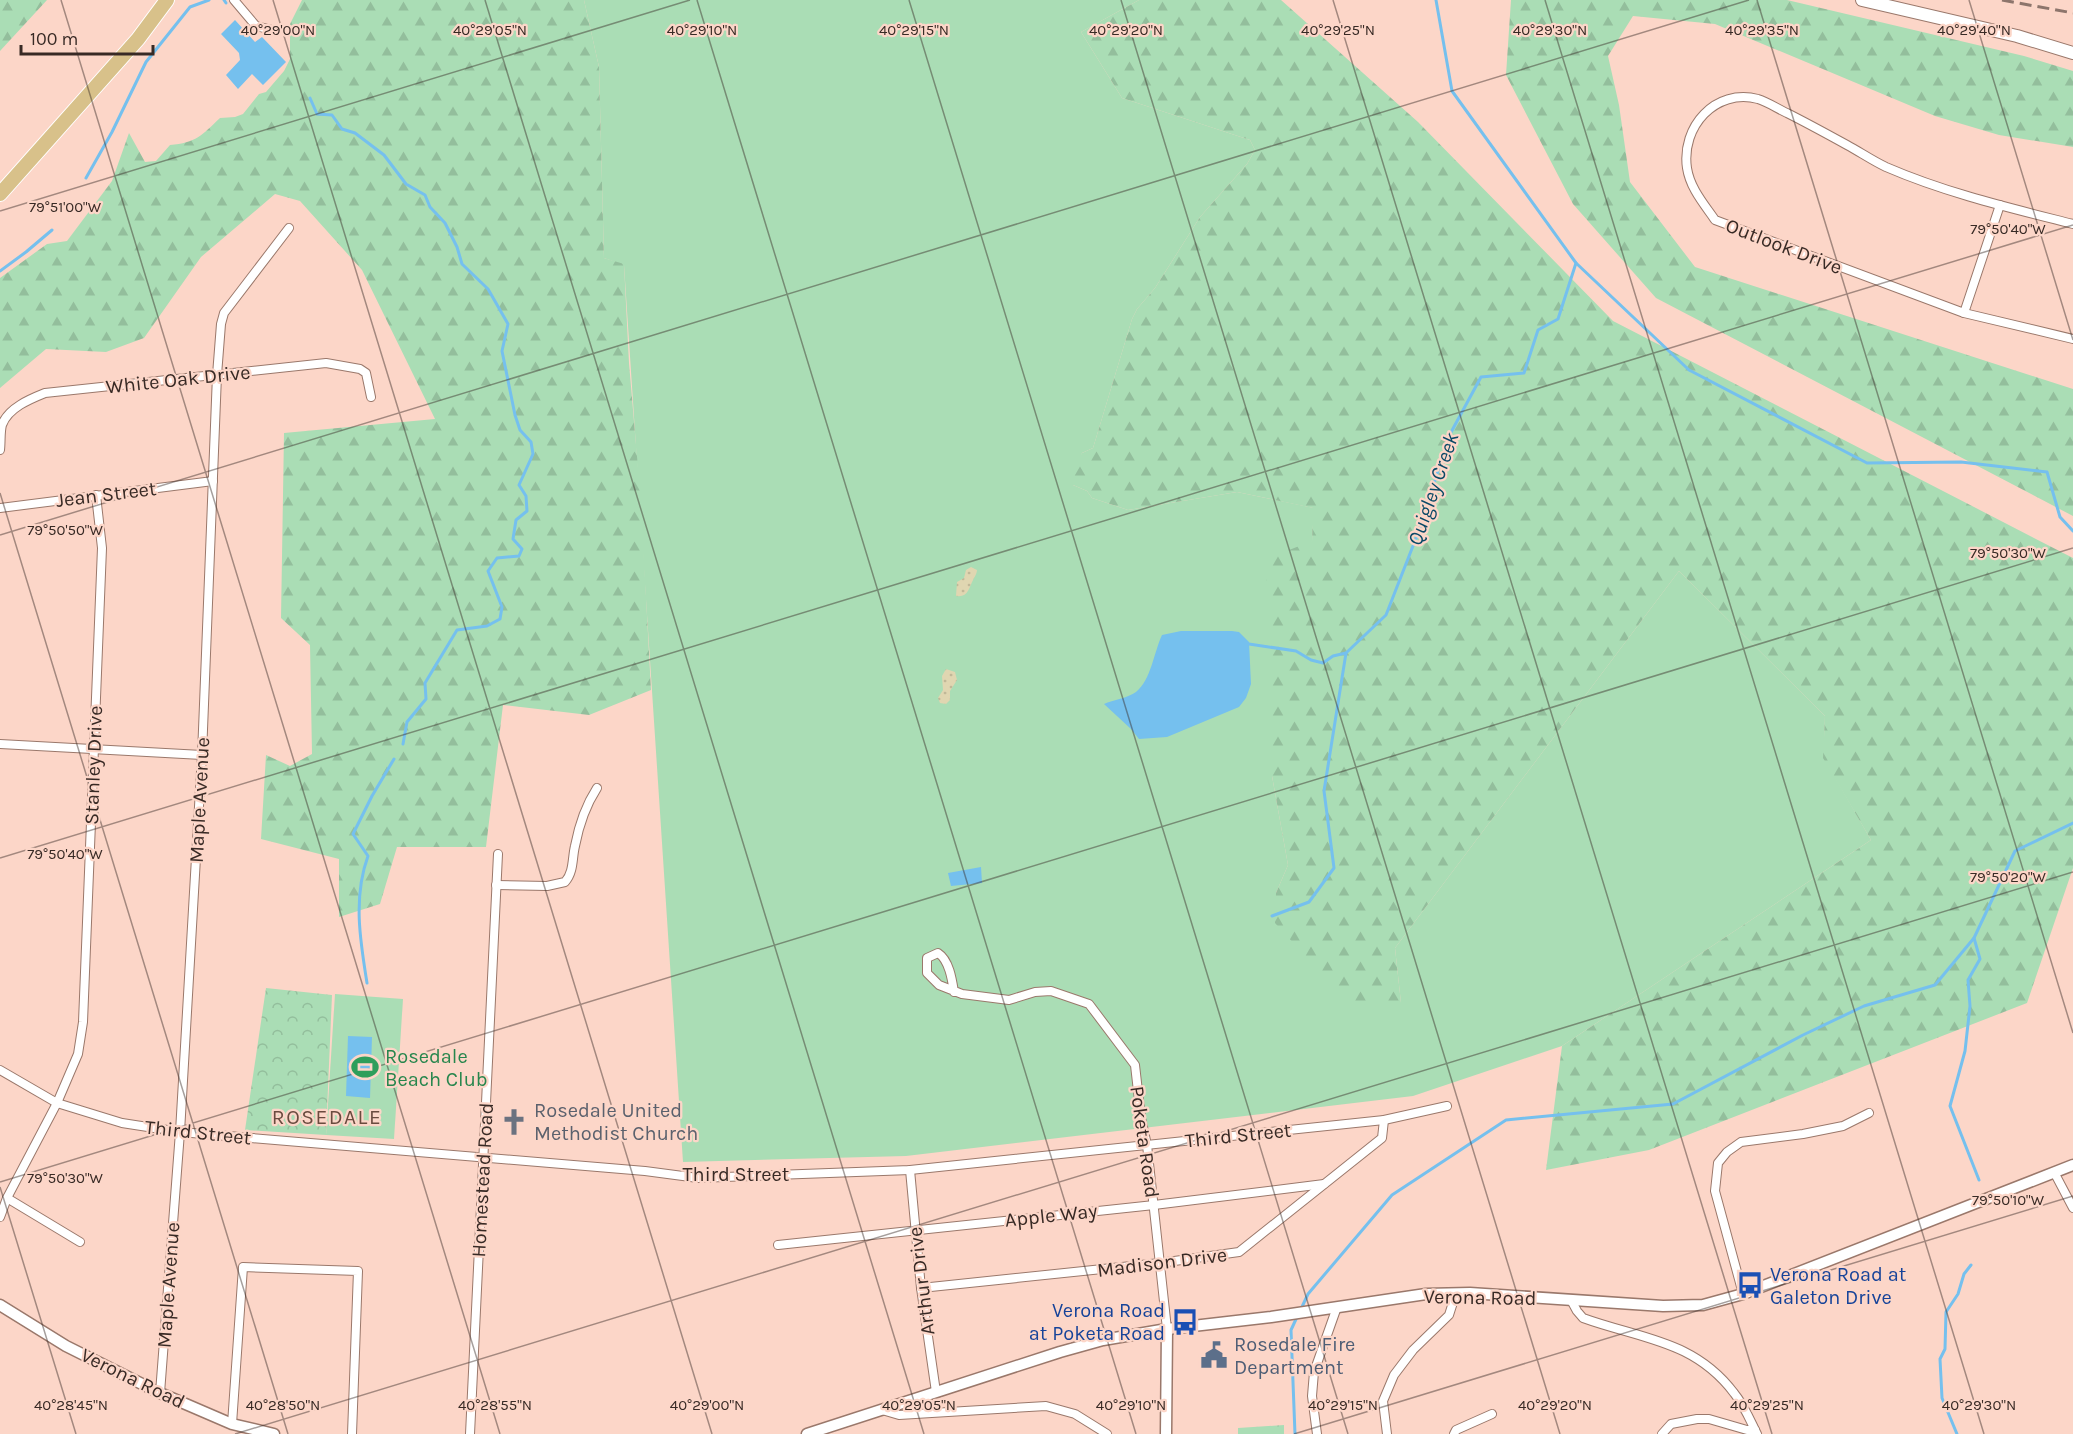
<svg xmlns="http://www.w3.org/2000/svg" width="2073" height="1434" font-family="Karla,sans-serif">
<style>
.grass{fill:#aaddb5}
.forest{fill:url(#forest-firs)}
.sand{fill:url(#sand-dots)}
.park{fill:url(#park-crowns)}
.water{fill:#75c0ee}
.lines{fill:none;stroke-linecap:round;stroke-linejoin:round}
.stream{stroke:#75c0ee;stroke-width:3}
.minor-casing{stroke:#9a786b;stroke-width:10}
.tertiary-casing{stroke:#9a786b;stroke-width:13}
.secondary-casing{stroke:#9a786b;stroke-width:14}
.primary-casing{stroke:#fff;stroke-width:16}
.minor{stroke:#fff;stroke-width:8}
.tertiary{stroke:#fff;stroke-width:10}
.secondary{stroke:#fff;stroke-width:12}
.primary{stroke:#d8c18a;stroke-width:14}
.rail{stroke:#8d756c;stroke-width:3;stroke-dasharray:12 6;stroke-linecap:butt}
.ticks{fill:none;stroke:#382a25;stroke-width:1.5;stroke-opacity:0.45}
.labels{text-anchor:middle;stroke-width:4.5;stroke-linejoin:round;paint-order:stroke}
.street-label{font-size:20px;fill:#382a25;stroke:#fcd6c8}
.leisure-label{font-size:20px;fill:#27864d;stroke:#fcd6c8;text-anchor:start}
.worship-label{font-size:20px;fill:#5b616d;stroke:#fcd6c8;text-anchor:start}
.transit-label{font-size:20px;fill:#164399;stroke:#fcd6c8;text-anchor:start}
.service-label{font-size:20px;fill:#4e5e75;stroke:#fcd6c8;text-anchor:start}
.water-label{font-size:21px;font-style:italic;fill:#0a4967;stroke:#fcd6c8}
.neighbourhood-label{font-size:21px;letter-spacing:1.5px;fill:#6a4b3f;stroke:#fcd6c8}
.ticks-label{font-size:15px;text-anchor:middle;fill:#382a25;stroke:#fcd6c8;stroke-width:4.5;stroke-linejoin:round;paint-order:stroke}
</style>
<defs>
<pattern id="forest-firs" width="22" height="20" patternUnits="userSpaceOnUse" patternTransform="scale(1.5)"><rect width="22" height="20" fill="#aaddb5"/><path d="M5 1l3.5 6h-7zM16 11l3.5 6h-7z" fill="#93be9c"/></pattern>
<pattern id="sand-dots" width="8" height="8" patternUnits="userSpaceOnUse" patternTransform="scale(1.5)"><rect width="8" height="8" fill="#e0d6b1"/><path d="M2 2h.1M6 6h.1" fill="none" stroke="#c1b898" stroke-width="1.8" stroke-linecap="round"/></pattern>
<pattern id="park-crowns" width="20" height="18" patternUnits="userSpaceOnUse" patternTransform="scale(1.5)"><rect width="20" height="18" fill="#aaddb5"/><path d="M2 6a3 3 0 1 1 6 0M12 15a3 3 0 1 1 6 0" fill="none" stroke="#93be9c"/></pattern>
</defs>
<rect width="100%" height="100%" fill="#fcd6c8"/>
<g class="grass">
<path d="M584,0H1139L1081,32L1122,98L1250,140L1255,150L1247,164L1200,217L1155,288L1137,309L1132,319L1093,448L1082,453L1073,485L1087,491L1092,498L1128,510L1237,492L1314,508L1312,541L1272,776L1288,865L1276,893L1401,1003L1395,948L1679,571L1825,716L1824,758L1871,840L1562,1046L1413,1096L906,1156L683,1162L624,265L604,258L599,67Z"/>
<path d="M335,994L403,999L394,1139L326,1135Z"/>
</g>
<g class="forest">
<path d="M0,0H47L0,51Z"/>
<path d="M302,0H584L599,67L604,258L624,264L629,363L641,503L651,690L589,715L503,705L486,847H397L380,904L339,917V859L261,839L266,755L290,766L312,754L310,645L281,618L284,433L435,419L362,270L300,201L275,194L201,257L144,338L106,352L46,349L0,388V278L47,244L67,241L112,181L129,133L145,162L156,161L170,145C196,143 202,135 220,118L235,117L243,114L259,94L266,92L284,71L290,59V24Z"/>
<path d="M1139,0H1281L1418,122L1613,321L2073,558V868L2027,1003L1649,1150L1546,1170L1562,1046L1871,840L1823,758L1825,716L1679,571L1395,948L1401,1003L1353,1008L1275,923L1276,893L1288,865L1272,776L1266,559L1312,541L1313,508L1237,492L1128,510L1092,498L1087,491L1073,485L1069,477L1082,453L1093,448L1132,319L1137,309L1155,288L1200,217L1247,164L1255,150L1250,140L1122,98L1081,32Z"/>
<path d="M1511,0H1787L2024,56L2073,71V147L1999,135L1935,116L1715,24L1633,16L1608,56L1619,105L1630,182L1695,267L2073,389V516L1656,298L1573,204L1506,75Z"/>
</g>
<g class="sand">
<path d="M971,567L977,570C977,573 975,576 973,580C969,588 968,598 956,596L957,582L964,578L966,570Z"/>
<path d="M946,669L955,672L957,680L950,691V700L946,704L940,703L938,698L943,690L942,676Z"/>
</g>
<g class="park">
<path d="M266,988L332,995L326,1135L245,1130Z"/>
<path d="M1284,1425V1434H1238V1428Z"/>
</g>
<g class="water">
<path d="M235,20L255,42L262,37L286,62L263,85L252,74L238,89L226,75L240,60L239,53L221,34Z"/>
<path d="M1181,631H1232L1239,632L1249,642L1251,684L1246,698L1239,707L1167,737L1139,739L1131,729L1104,704C1113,700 1128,698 1136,692C1151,680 1154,652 1162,635Z"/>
<path d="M981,867L982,883L951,886L948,873Z"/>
<path d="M348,1036L372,1037L370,1098L346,1096Z"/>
</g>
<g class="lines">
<g class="stream">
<path d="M224,0L226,3"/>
<path d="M310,98L317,114L332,115L342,129L355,133L384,155L406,184L425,195L430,207L445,223L457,247L462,264L488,289L508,324L502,351L515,415L520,430L531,442L533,454L519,485L526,496L527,511L516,520L513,539L522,549L519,556L497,558L488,571L502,607L500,619L487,626L457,630L425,683L426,699L407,722L403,744"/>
<path d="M86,178L112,132L146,62L190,7L209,0"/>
<path d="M1576,263L1689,370L1867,463L1961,462L2047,472L2060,517L2073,531"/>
<path d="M0,271L26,252L52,230"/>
<path d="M1249,644L1296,651L1311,660L1323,663L1333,656L1346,653"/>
<path d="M1272,916L1309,902L1334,868L1324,791L1346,653L1386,615L1420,528L1449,436L1481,377L1524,373L1538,330L1558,319L1576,263L1452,91L1436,0"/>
<path d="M1974,938L1980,959L1968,980L1970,1006L1965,1051L1950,1106L1979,1180"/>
<path d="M367,983C360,940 353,897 368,856L353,834L372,796L394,759"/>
<path d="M1301,1309L1308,1294L1392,1195L1506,1120L1673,1104L1803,1035L1864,1006L1935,985L1974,938L2015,851L2073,823"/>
<path d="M1295,1434L1291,1330L1297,1317"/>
<path d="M1957,1434L1942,1398L1940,1359L1945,1349L1946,1312L1958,1294L1964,1274L1971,1265"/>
</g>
<defs>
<g id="minor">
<path d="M234,0L256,26L272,30"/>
<path d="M2073,224C2010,208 1946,193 1886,167C1873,161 1860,152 1847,145C1827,134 1807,123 1787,113C1778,109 1768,102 1758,99C1715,88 1681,127 1687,168C1690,188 1704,204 1715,220L1964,313L2073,339"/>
<path d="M1964,313L2000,205"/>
<path d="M0,450C1,442 0,432 2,425C8,408 30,399 45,393L326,363L360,369L366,373L371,397"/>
<path d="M0,508L213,481"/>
<path d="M0,744L202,755"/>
<path d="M496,885L547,886L565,882C574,872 572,858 575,846C579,825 586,805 597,788"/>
<path d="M954,992C952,979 949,960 938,953L927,958V973L939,985L962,994L1009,1000L1035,992L1051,991L1089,1004L1135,1065L1141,1118L1147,1145L1167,1329"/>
<path d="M0,1070L57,1103L122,1123L180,1132L645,1171L698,1178L910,1170L1384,1120L1447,1106"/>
<path d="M910,1170L921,1288L936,1392"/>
<path d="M2054,1172L2073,1208"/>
<path d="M7,1198L80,1242"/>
<path d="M0,1217L7,1198L57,1103L78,1054L83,1022L102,548L96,495"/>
<path d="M778,1245L1154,1205L1324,1184"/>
<path d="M921,1288L1160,1263L1239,1252L1382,1138L1384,1120"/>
<path d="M1743,1294L1715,1191L1718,1163L1727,1152L1741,1142L1803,1134L1843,1126L1869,1113"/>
<path d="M1571,1300L1577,1311L1583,1318C1641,1339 1694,1340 1734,1393C1744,1405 1750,1420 1757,1434"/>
<path d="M160,1393L180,1132L202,755L217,375L221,324L224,313L289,228"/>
<path d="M882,1410L899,1415L1046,1406L1075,1414L1107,1434"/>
<path d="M232,1424L243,1267L358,1271L352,1434"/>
<path d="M470,1434L498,854"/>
<path d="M1317,1434L1312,1396L1314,1372L1337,1307"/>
<path d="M1387,1434L1383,1401L1394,1375L1413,1350L1449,1315L1456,1293"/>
<path d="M1454,1434L1456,1430L1492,1414"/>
<path d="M1662,1434L1671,1424L1697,1419H1709L1747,1430H1755"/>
</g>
<g id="tertiary">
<path d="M0,1305L66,1346L160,1393L232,1424L274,1434"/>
<path d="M807,1434L1060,1352L1103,1340L1167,1329L1271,1317L1426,1294L1470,1293L1663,1306L1703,1305L1743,1294L2073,1165"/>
<path d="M1166,1434L1167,1329"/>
</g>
<path id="secondary" d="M1862,0L2017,36L2073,53"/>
<path id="primary" d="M0,194L138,39L167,0"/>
</defs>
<use href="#minor" class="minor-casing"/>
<use href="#tertiary" class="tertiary-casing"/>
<use href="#secondary" class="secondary-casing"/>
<use href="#primary" class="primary-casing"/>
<use href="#minor" class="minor"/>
<use href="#tertiary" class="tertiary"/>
<use href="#secondary" class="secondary"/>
<use href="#primary" class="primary"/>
<path class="rail" d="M2002,0L2073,13"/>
</g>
<path class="ticks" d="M61,0L500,1434M273,0L712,1434M485,0L924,1434M697,0L1136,1434M909,0L1348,1434M1121,0L1560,1434M1333,0L1772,1434M1545,0L1984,1434M1757,0L2073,1033M1969,0L2073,340M0,211L690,0M0,493L288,1434M0,535L1749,0M0,858L2073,225M0,1182L2073,548M0,1187L76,1434M235,1434L2073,872M1294,1434L2073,1196"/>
<defs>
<symbol id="stadium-bare" viewBox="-9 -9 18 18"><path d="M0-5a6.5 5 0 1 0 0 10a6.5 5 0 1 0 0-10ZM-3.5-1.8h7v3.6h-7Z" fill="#2e9e5b" stroke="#fcd6c8" stroke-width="2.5" paint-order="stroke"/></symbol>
<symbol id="church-bare" viewBox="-9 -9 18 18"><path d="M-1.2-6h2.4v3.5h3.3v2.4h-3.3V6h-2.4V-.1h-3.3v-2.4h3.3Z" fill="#6b7280" stroke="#fcd6c8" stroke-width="2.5" paint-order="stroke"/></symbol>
<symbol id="bus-bare" viewBox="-9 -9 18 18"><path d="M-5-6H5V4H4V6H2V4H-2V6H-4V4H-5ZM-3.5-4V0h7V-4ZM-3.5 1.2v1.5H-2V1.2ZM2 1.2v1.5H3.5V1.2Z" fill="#1a4fb4" stroke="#fcd6c8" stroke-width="2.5" paint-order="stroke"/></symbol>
<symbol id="civic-bare" viewBox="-9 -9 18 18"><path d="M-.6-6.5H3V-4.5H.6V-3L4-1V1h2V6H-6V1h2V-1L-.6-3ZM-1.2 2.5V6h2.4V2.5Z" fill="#5c6f8a" stroke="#fcd6c8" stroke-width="2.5" paint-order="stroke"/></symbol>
</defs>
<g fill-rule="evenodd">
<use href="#stadium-bare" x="346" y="1048" width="38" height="38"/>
<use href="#church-bare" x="495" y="1103" width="38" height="38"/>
<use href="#bus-bare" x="1731" y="1266" width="38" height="38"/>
<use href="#bus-bare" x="1166" y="1303" width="38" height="38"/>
<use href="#civic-bare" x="1195" y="1336" width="38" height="38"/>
</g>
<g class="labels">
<g class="street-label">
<text transform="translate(1784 246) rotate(21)" y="7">Outlook Drive</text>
<text transform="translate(178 379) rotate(-6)" y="7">White Oak Drive</text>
<text transform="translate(106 494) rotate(-7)" y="7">Jean Street</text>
<text transform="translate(93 765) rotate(-88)" y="7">Stanley Drive</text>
<text transform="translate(199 800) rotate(-87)" y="7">Maple Avenue</text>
<text transform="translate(198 1132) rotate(6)" y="7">Third Street</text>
<text transform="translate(1238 1135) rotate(-6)" y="7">Third Street</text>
<text transform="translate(1145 1142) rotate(82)" y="7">Poketa Road</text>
<text x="736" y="1181">Third Street</text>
<text transform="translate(482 1180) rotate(-87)" y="7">Homestead Road</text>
<text transform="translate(1051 1215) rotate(-6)" y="7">Apple Way</text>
<text transform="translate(1162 1262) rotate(-7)" y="7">Madison Drive</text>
<text transform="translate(921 1281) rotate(-97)" y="7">Arthur Drive</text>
<text transform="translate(168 1285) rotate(-86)" y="7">Maple Avenue</text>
<text transform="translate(1480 1297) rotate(1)" y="7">Verona Road</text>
<text transform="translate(133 1378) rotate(26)" y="7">Verona Road</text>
</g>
<g class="leisure-label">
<text x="385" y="1063">Rosedale<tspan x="385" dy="23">Beach Club</tspan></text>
</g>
<g class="worship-label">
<text x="534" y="1117">Rosedale United<tspan x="534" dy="23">Methodist Church</tspan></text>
</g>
<g class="transit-label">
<text x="1770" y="1281">Verona Road at<tspan x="1770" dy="23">Galeton Drive</tspan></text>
<text x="1165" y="1317" text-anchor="end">Verona Road<tspan x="1165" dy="23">at Poketa Road</tspan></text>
</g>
<g class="service-label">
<text x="1234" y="1351">Rosedale Fire<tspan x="1234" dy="23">Department</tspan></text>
</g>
<g class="water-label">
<text transform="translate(1433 489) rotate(-71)" y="7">Quigley Creek</text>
</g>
<g class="neighbourhood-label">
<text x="327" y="1124">ROSEDALE</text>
</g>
</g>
<g class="ticks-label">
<text x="278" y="35">40°29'00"N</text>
<text x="490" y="35">40°29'05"N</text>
<text x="702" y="35">40°29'10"N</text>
<text x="914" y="35">40°29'15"N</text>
<text x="1126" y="35">40°29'20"N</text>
<text x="1338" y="35">40°29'25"N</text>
<text x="1550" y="35">40°29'30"N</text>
<text x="1762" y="35">40°29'35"N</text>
<text x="1974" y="35">40°29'40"N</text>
<text x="65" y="212">79°51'00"W</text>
<text x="2008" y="234">79°50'40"W</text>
<text x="65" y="535">79°50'50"W</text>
<text x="2008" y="558">79°50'30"W</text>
<text x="65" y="859">79°50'40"W</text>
<text x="2008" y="882">79°50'20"W</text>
<text x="65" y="1183">79°50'30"W</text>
<text x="2008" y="1205">79°50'10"W</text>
<text x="71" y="1410">40°28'45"N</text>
<text x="283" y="1410">40°28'50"N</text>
<text x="495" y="1410">40°28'55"N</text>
<text x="707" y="1410">40°29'00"N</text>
<text x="919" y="1410">40°29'05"N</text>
<text x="1131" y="1410">40°29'10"N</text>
<text x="1343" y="1410">40°29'15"N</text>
<text x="1555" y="1410">40°29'20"N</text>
<text x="1767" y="1410">40°29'25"N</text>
<text x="1979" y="1410">40°29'30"N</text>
</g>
<path d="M21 45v9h132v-9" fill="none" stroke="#382a25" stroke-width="3"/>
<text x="30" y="45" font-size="18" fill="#382a25" stroke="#fcd6c8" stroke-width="4.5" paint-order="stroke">100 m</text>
</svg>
